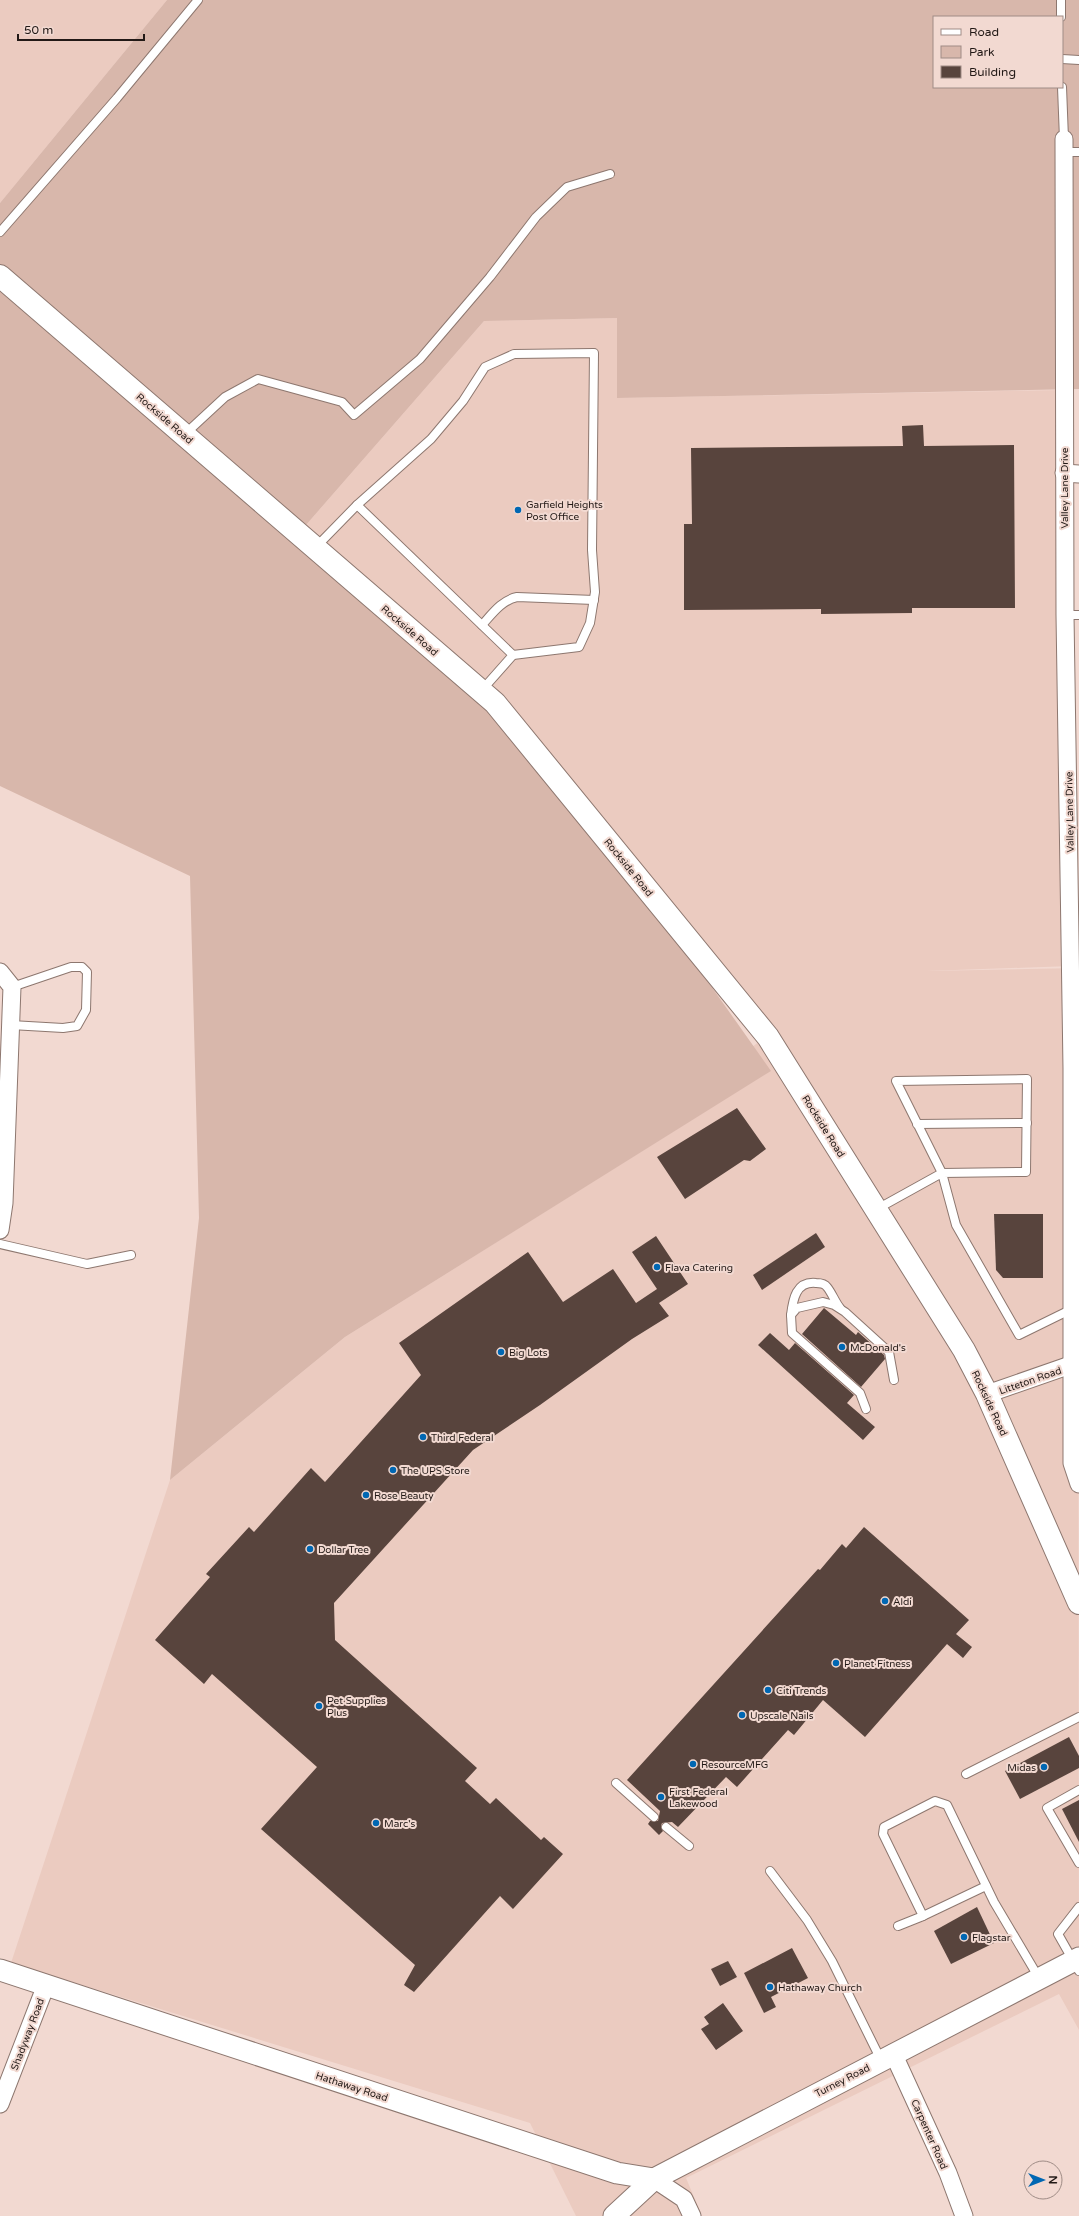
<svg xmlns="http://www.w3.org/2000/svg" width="1079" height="2216" font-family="'Varela Round',sans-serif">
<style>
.built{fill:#ebcbc0}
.green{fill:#d8b7ab;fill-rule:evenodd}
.building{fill:#58443d}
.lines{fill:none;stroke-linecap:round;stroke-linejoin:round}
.service-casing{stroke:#8d776f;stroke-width:10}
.minor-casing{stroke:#8d776f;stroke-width:19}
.tertiary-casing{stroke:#8d776f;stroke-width:23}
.primary-casing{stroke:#8d776f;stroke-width:24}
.service{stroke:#fff;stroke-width:8}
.minor{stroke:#fff;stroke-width:17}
.tertiary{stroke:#fff;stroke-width:21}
.primary{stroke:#fff;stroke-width:22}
.poi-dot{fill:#0067b3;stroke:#f2d9d1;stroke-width:1.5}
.labels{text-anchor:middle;stroke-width:4;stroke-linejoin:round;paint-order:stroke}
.street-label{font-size:10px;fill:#221916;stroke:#f2d9d1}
.poi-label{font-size:10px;fill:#221916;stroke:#f2d9d1;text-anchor:start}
</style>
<rect width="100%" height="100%" fill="#f2d9d1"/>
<g class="built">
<path d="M0,0H167L0,203Z"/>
<path d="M617,318V398L1064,390L1071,966L927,971L1078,968L1079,2030L1059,1994L686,2178L702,2216H576L530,2123L11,1963L170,1480L345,1337L770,1071L752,1047L767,1036L299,533L484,321Z"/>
</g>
<path class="green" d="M167,0H1079V389L617,398V318L484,321L299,533L495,703L615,850L771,1071L345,1337L170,1480L199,1218L190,876L0,786V203ZM934,17H1062V87H934Z"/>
<g class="building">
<path d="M923,425L924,446L1014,445L1015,608H912V613L821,614V609L684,610V524H692L691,448L903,446L902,426Z"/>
<path d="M737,1108L766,1149L750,1161L744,1160L685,1199L657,1157Z"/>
<path d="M994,1214H1043V1278H1003L996,1270Z"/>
<path d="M816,1233L825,1247L762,1290L753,1275Z"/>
<path d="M656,1236L688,1284L659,1303L669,1316L632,1339L540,1405L473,1450L334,1603L335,1640L477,1768L465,1781L490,1804L496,1798L541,1840L544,1837L563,1854L513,1909L500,1896L414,1992L404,1985L415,1965L261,1829L317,1767L212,1674L204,1684L155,1640L210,1577L206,1574L249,1527L254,1532L311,1468L325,1482L421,1375L399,1343L528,1252L563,1302L613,1269L636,1303L657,1289L632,1252Z"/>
<path d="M824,1308L856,1335L858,1332L884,1355L885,1359L861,1387L802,1334Z"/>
<path d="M770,1333L789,1350L795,1343L854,1395L847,1403L875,1427L863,1440L758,1345Z"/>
<path d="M864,1527L969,1620L956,1634L972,1647L963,1658L947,1644L865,1737L823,1700L794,1735L788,1730L737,1787L726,1777L678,1827L672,1822L662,1823L661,1826L663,1831L659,1835L648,1824L650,1821H658L660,1811L627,1780L818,1569L820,1570L842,1544L846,1548Z"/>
<path d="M1069,1737L1079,1756V1768L1020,1799L1005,1771Z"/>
<path d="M1079,1800V1842L1062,1809Z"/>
<path d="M977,1907L994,1943L951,1964L934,1931Z"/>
<path d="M792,1948L808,1978L771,1997L776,2007L764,2013L744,1973Z"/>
<path d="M728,1961L737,1977L720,1986L711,1969Z"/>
<path d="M723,2003L743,2031L716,2050L701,2029L709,2024L704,2017Z"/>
</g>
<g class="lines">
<defs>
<g id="service">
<path d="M1061,17V0"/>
<path d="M1062,59L1079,60"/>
<path d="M1062,87L1064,139"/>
<path d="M1064,152H1079"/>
<path d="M0,232L117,98L198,0"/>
<path d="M185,434L225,397L258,379L342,402L354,415L420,359L490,277L536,217L567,187L610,174"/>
<path d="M357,505L513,655L482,690"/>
<path d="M316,547L357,505L431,439L463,401L485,367L514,354L594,353L592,550L595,592L590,623L579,647L513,655"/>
<path d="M1065,615H1079"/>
<path d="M482,625C492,614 502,600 517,597L594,600"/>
<path d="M11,1025L63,1028L77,1026L86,1010L87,972L82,967H71L12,987"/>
<path d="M917,1124L1027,1123"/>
<path d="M877,1209L942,1173L1026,1172L1027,1079L896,1081L942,1173L956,1225L1019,1335L1072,1309"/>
<path d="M0,1244L87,1264L131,1255"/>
<path d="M791,1315C793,1299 796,1281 816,1283C820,1283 825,1284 827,1287C832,1293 835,1302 840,1308"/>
<path d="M866,1409L860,1393L792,1333L791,1315L797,1308L823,1302L834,1305L845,1312L889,1352L894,1380"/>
<path d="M966,1774L1079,1717"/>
<path d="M616,1783L654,1817"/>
<path d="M1079,1790L1047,1808L1079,1863"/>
<path d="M666,1827L689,1846"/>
<path d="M770,1871L807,1920L832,1961L881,2060"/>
<path d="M1079,1907L1058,1934L1079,1971"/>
<path d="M923,1916L986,1886"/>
<path d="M898,1926L923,1916L883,1834L884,1827L935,1801L947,1805L994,1902L1039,1978"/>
</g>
<g id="minor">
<path d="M1064,139L1065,615L1072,1068V1463L1079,1484"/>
<path d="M1064,473L1079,474"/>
<path d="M0,972L12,987L4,1203L0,1230"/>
<path d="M987,1394L1079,1362"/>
<path d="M893,2053L948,2173L964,2216"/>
<path d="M0,2104L46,1985"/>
<path d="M654,2179L684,2199L692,2216"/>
</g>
<g id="tertiary">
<path d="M0,1970L617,2173L654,2179"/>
<path d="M614,2216L654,2179L1079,1958"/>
</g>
<path id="primary" d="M0,276L495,703L768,1037L964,1350L987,1394L1079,1603"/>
</defs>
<use href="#service" class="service-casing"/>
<use href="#minor" class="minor-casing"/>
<use href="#tertiary" class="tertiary-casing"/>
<use href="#primary" class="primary-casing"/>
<use href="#service" class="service"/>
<use href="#minor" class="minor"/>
<use href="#tertiary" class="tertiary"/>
<use href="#primary" class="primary"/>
</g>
<g class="poi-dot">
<circle cx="518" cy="510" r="4"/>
<circle cx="657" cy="1267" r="4"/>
<circle cx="842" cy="1347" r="4"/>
<circle cx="501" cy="1352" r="4"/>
<circle cx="423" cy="1437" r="4"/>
<circle cx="393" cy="1470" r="4"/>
<circle cx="366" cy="1495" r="4"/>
<circle cx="310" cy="1549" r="4"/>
<circle cx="885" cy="1601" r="4"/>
<circle cx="836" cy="1663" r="4"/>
<circle cx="768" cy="1690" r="4"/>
<circle cx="319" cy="1706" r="4"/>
<circle cx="742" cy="1715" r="4"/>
<circle cx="693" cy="1764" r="4"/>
<circle cx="1044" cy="1767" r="4"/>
<circle cx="661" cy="1797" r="4"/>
<circle cx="376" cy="1823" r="4"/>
<circle cx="964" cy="1937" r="4"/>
<circle cx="770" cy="1987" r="4"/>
</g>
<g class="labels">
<g class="street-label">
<text transform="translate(165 418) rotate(41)" y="4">Rockside Road</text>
<text transform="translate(1064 488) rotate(-90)" y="4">Valley Lane Drive</text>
<text transform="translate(410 630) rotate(41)" y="4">Rockside Road</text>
<text transform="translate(1069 812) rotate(-91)" y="4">Valley Lane Drive</text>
<text transform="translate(629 867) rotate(51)" y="4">Rockside Road</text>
<text transform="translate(824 1126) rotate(58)" y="4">Rockside Road</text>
<text transform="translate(1030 1380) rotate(-19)" y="4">Litteton Road</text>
<text transform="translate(990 1403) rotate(65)" y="4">Rockside Road</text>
<text transform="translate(27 2034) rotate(-69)" y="4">Shadyway Road</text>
<text transform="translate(842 2080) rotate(-27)" y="4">Turney Road</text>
<text transform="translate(352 2086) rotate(18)" y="4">Hathaway Road</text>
<text transform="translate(930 2134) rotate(66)" y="4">Carpenter Road</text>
</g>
<g class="poi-label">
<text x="526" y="508">Garfield Heights<tspan x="526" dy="12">Post Office</tspan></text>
<text x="665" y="1271">Flava Catering</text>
<text x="850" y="1351">McDonald's</text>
<text x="509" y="1356">Big Lots</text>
<text x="431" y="1441">Third Federal</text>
<text x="401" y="1474">The UPS Store</text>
<text x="374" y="1499">Rose Beauty</text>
<text x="318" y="1553">Dollar Tree</text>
<text x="893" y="1605">Aldi</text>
<text x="844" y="1667">Planet Fitness</text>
<text x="776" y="1694">Citi Trends</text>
<text x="327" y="1704">Pet Supplies<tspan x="327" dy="12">Plus</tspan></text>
<text x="750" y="1719">Upscale Nails</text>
<text x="701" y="1768">ResourceMFG</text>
<text x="1036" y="1771" text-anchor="end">Midas</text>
<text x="669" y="1795">First Federal<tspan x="669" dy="12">Lakewood</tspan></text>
<text x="384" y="1827">Marc's</text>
<text x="972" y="1941">Flagstar</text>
<text x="778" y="1991">Hathaway Church</text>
</g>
</g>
<rect x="933" y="16" width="130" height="72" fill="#f2d9d1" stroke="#9f8c86"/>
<rect x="941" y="29" width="20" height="6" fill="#ffffff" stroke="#9f8c86"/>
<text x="969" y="36" font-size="12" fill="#221916">Road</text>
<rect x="941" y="46" width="20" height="12" fill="#d8b7ab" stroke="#9f8c86"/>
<text x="969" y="56" font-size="12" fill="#221916">Park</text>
<rect x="941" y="66" width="20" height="12" fill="#58443d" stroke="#9f8c86"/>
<text x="969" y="76" font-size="12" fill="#221916">Building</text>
<g transform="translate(1043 2180) rotate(90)"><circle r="19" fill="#f2d9d1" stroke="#9f8c86"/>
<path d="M0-3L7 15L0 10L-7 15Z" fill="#0067b3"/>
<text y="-6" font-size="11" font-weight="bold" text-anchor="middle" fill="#221916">N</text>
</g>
<path d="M18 34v6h126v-6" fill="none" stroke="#221916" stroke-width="2"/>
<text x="24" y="34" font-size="12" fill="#221916" stroke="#f2d9d1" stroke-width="3" paint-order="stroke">50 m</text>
</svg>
